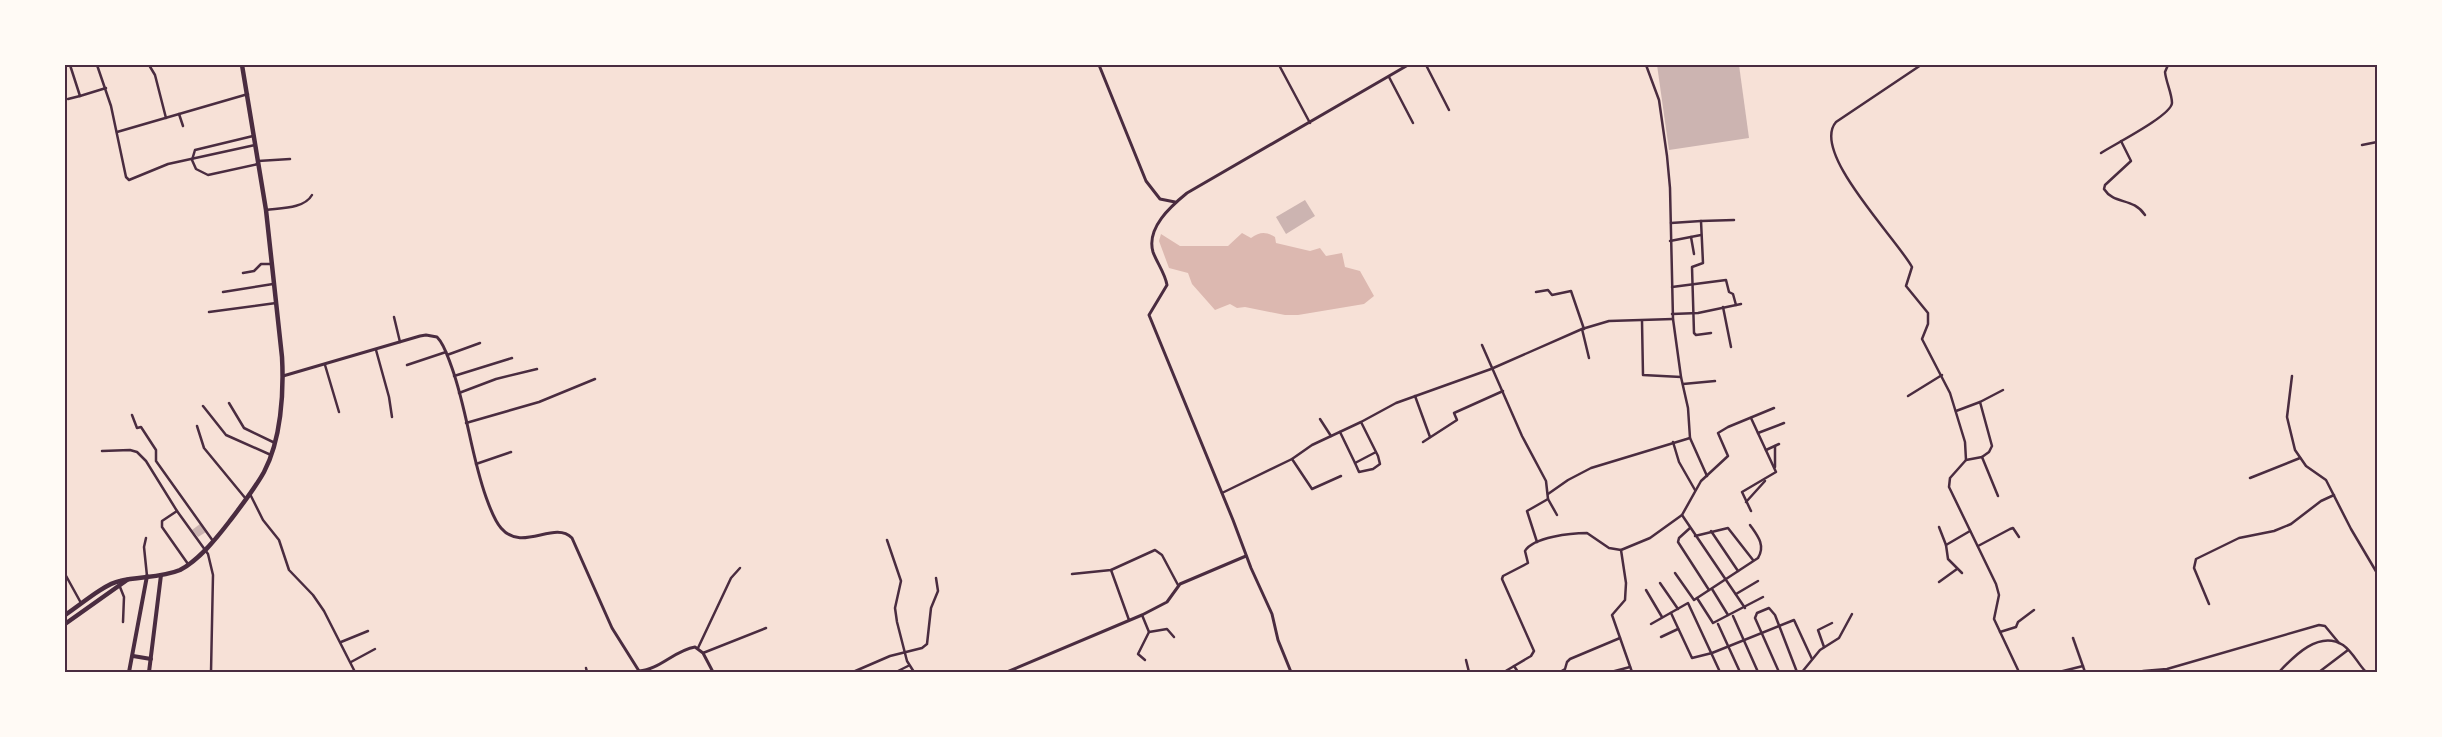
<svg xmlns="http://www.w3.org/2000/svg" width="2442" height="737" font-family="'DM Sans',sans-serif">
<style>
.water{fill:#dcb8b0}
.building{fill:#ccb4b1}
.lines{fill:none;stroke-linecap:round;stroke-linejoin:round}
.minor{stroke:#4a2c40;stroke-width:2.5}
.tertiary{stroke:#4a2c40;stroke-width:3}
.secondary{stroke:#4a2c40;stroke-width:4}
.trunk{stroke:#4a2c40;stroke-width:4.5}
.neatline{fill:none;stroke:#4a2c40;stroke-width:2}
</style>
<rect width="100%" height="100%" fill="#f7e1d7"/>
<path class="water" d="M1242,233L1251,238C1260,232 1265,231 1275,237L1276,243L1310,251L1320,248L1326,256L1342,253L1345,267L1360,271L1374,296L1364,304L1298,315H1285L1245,307L1237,308L1230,304L1215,310L1192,284L1188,273L1169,268L1159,241L1161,234L1180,246H1228Z"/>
<g class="building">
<path d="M1657,65H1739L1749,138L1669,150Z"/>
<path d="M1305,200L1315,216L1286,234L1276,217Z"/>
<path d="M200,524L206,532L198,537L192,530Z"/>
</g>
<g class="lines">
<g class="minor">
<path d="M70,65L80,96L106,88"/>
<path d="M97,65L111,106L126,177L129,180L168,164L255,145"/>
<path d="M149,65L155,75L166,118"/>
<path d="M1279,65L1310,123"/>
<path d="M1426,65L1449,110"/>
<path d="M1646,65L1659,100L1667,156L1670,188L1673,319L1681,377L1688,408L1690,438L1707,476"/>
<path d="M1921,65L1836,122C1810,152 1897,239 1912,267L1906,286L1928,313V324L1922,339L1950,393L1965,442L1966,460L1950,478L1949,487L1996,584L1999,595L1994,619L2019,672"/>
<path d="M1389,77L1413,123"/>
<path d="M68,99L80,96"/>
<path d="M179,114L183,126"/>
<path d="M117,132L248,94"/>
<path d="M253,136L195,150L192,160L196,169L208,175L258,164"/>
<path d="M2121,141L2131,161L2105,185L2104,189C2114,205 2133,197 2145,215"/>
<path d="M2362,145L2377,142"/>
<path d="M2101,153C2113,145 2171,116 2172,103C2172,94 2166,82 2165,72L2168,65"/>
<path d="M258,161L290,159"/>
<path d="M266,210C280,208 304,209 312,195"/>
<path d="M1671,223L1701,221"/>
<path d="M1691,237L1694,254"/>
<path d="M1670,241L1701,235"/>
<path d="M243,273L254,271L261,264H272"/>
<path d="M1672,287L1726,280L1729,292L1733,294L1736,305"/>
<path d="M223,292L273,284"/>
<path d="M1536,292L1548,290L1552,295L1571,291L1584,329"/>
<path d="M1723,307L1731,347"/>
<path d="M209,312L276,303"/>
<path d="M1672,314L1698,313L1741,304"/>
<path d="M394,317L400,342"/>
<path d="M1642,321L1643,375L1681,377"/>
<path d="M1582,329L1589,358"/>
<path d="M1711,333L1696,335L1694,333L1692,267L1703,263L1701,221L1734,220"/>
<path d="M1482,345L1522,436L1546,481L1548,499L1527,511L1537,542"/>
<path d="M376,350L389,397L392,417"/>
<path d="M447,355L480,343"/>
<path d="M325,365L339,412"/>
<path d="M407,365L446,352"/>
<path d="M454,376L512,358"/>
<path d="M2292,376L2287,417L2295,450L2306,466L2326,480L2351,529L2377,573"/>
<path d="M1683,384L1715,381"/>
<path d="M459,393L496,379L537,369"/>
<path d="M1415,396L1430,437"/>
<path d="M1908,396L1942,375"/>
<path d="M1980,402L1992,446L1989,452L1982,457"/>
<path d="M229,403L244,428L275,443"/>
<path d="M203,406L226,435L271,455"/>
<path d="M1956,411L1980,402L2003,390"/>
<path d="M132,415L137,428L141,427L156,450V461L213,541"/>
<path d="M1751,418L1776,472L1742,492L1751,511"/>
<path d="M1320,419L1331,436"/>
<path d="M1361,422L1378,456L1380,464L1373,469L1359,472L1355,463L1376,452"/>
<path d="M466,423L539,402L595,379"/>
<path d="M197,426L204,448L246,499"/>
<path d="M1340,432L1355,463"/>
<path d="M1758,433L1784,423"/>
<path d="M1423,442L1457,420L1454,413L1503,391"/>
<path d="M1673,442L1679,462L1695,490"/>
<path d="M1766,450L1779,444"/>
<path d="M102,451L130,450L137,452L146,461L177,511L208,554L213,575L211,672"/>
<path d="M1292,459L1312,489L1341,476"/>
<path d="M1966,460L1982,457L1998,496"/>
<path d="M476,464L511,452"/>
<path d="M1775,467V446"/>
<path d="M2250,478L2300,458"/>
<path d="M1222,493L1292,459L1312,445L1361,422L1396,403L1491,369L1582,329L1609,321L1673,319"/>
<path d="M250,494L263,520L279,540L289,570L313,595L324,611L355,672"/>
<path d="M1548,494L1568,480L1591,468L1690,438"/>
<path d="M1548,499L1557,515"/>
<path d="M1746,502L1765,481"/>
<path d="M177,511L162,521V527L188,564"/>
<path d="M1682,515L1745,608"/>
<path d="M1939,527L1946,545L1970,531"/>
<path d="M1690,528L1679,538L1678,542L1709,590"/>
<path d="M1711,531L1738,571"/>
<path d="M1695,536L1728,528L1753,560"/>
<path d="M146,538L144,547L147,576"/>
<path d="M887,540L901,581L895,608L897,622L907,661L914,672"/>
<path d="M1946,545L1948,559L1962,573"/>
<path d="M1978,546L2010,529L2013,528L2019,537"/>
<path d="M1111,570L1129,620"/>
<path d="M1675,573L1694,600L1758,558C1766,545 1757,535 1750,525"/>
<path d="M65,574L81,603"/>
<path d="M1072,574L1111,570L1155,550L1162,555L1178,585"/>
<path d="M1939,582L1957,569"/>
<path d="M1660,583L1678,609"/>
<path d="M120,587L124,597L123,622"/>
<path d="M1712,589L1728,615"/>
<path d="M1646,590L1662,617"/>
<path d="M1736,594L1758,581"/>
<path d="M1697,598L1713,623L1763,597"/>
<path d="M2209,604L2194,568L2196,559L2239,538L2274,531L2291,524L2321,501L2334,495"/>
<path d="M1671,613L1692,658L1712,653L1794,620L1812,659"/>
<path d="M1142,615L1149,632L1138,654L1145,660"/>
<path d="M1733,616L1758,672"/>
<path d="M1651,624L1688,603L1720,672"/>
<path d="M1718,624L1740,672"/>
<path d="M1149,632L1167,629L1174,637"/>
<path d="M2000,632L2016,627L2018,622L2034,610"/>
<path d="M1661,637L1678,629"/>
<path d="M2073,638L2085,672"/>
<path d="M341,642L368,631"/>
<path d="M1824,647L1818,630L1832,623"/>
<path d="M698,648L731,578L740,568"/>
<path d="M703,653L766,628"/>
<path d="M1466,660L1469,672"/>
<path d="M351,662L375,649"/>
<path d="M1514,666L1518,672"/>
<path d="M586,668L587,672"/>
<path d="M2143,671L2167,669L2319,625L2325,626L2339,643"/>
<path d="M853,672L890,656L922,648L927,644L931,608L938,591L936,578"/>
<path d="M896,672L908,666"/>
<path d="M1504,672L1531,656L1534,651L1502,579L1503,576L1528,563L1525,551C1533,537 1572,533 1587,533L1609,548L1621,550"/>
<path d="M1560,672L1565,669L1567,662L1570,659L1620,638"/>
<path d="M1611,672L1630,667"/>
<path d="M1632,672L1612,615L1625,600L1626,583L1621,550L1650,538L1682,515L1701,481L1728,456L1718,433L1728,427L1774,408"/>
<path d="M1779,672L1755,618L1757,613L1769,608L1775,615L1797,672"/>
<path d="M1802,672L1820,650L1839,638L1852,614"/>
<path d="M2059,672L2083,666"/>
<path d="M2279,672C2294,656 2319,630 2343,645C2353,652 2358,664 2366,672"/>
<path d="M2319,672L2348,650"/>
<path d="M2375,672L2377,671"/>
</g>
<g class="tertiary">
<path d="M1099,65L1146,181L1160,199L1175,202"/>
<path d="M283,376L420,336L426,335L437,337C445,345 448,358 452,368C467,410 471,455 486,497C490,508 494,520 501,528C522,553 554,520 572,538L612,628L639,671C659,670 675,650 695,647L703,653L713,672"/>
<path d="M1007,672L1142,615L1167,602L1180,584L1246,556"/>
<path d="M1291,672L1278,640L1272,614L1251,568L1233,520L1149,315L1167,285C1165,273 1157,263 1153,252C1146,228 1171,206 1187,193L1408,65"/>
</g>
<g class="secondary">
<path d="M133,656L151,659"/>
<path d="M129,672L147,576"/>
<path d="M149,672L161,575"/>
</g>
<g class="trunk">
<path d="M65,615C79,606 104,584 120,581C139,576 161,578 180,570C199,560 216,539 229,522C241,506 254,490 264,472C281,440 284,393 282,357L266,210L242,65"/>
<path d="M65,624L127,580"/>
</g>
</g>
<rect width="2442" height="737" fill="none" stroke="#fffaf5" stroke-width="132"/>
<rect x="66" y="66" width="2310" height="605" class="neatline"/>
</svg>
